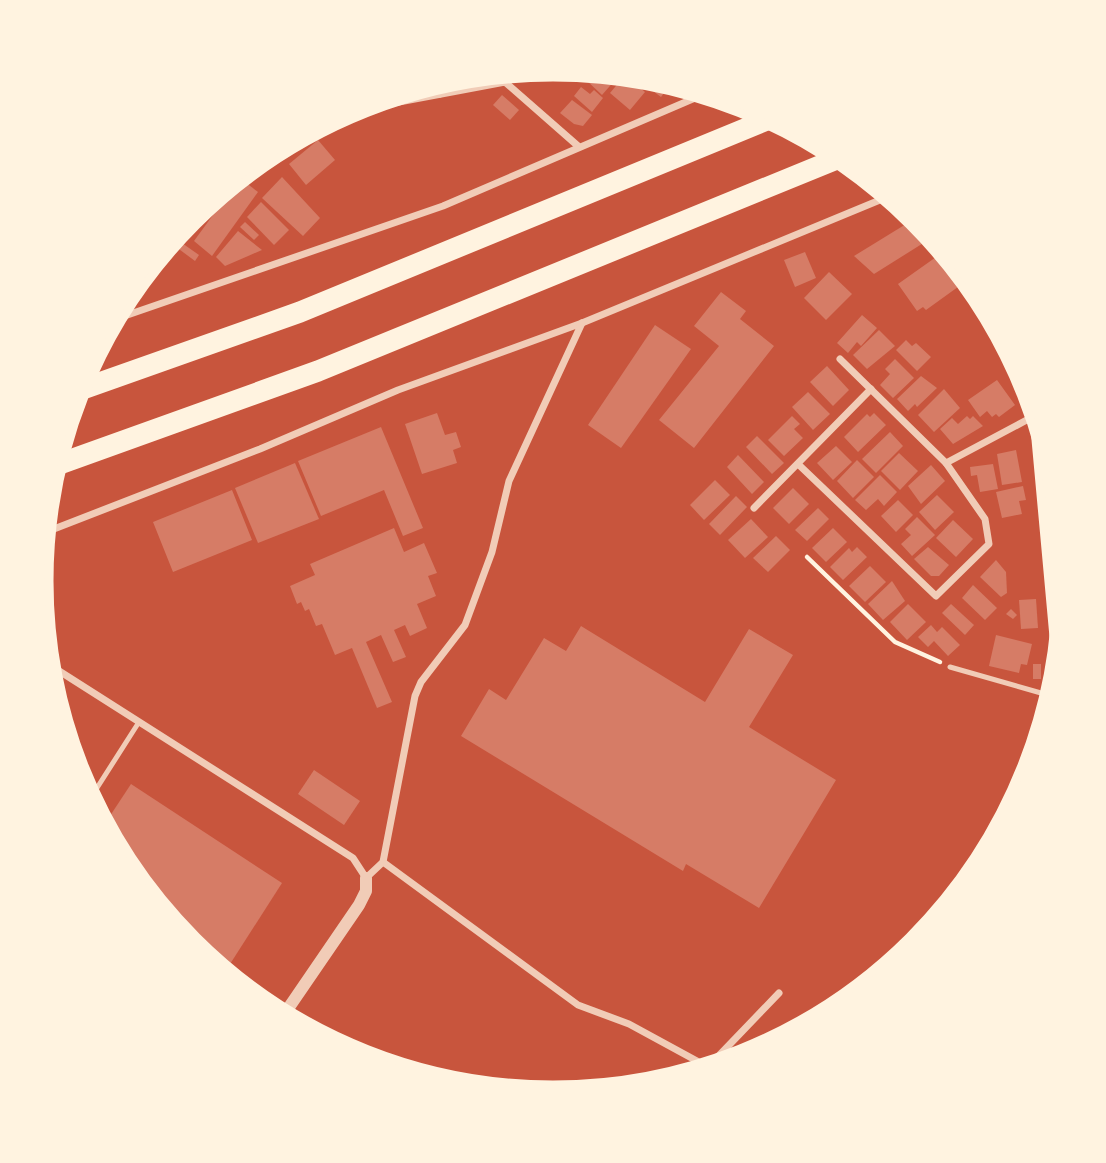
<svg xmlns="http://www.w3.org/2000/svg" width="1106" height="1163" font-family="Jost,sans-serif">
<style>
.building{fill:#d67c66}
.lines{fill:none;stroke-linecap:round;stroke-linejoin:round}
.path{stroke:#fff3e0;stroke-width:4.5}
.service{stroke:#f1ccb7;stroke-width:5}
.minor{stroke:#f1ccb7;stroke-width:7}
.tertiary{stroke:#f1ccb7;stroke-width:12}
.secondary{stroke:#fff3e0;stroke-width:14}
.motorway{stroke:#fff3e0;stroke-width:21}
.rim{fill:none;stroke:#fff3e0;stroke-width:9}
</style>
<rect width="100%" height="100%" fill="#c8553d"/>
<g class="building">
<path d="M595,69L607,71L616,79L602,95L585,79Z"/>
<path d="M635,73L654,75L673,81L661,97L633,76Z"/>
<path d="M625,75L645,92L630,110L610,93Z"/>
<path d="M581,87L590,94L594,90L603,98L592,112L574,96Z"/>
<path d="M502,95L519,110L510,120L493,105Z"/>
<path d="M572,100L592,115L583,126L574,124L560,113Z"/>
<path d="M318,140L335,160L306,185L289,164Z"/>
<path d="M282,177L320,218L303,236L262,198Z"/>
<path d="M240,178L258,192L212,256L194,241Z"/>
<path d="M261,202L289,230L274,245L247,217Z"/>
<path d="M202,205L205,206L193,232L180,226Z"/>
<path d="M911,221L925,242L874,274L854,256Z"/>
<path d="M245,222L259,235L254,240L240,227Z"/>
<path d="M238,231L262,250L225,266L216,257Z"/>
<path d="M172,236L199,255L195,261L168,241Z"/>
<path d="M946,250L969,279L926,310L923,307L917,311L898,284Z"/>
<path d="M805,252L816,278L795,287L784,260Z"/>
<path d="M829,272L852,294L826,320L804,298Z"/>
<path d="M721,292L746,311L740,319L774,346L694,448L659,420L719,346L694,326Z"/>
<path d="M862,315L877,328L861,346L857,342L848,353L837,343Z"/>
<path d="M655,325L691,349L621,448L588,425Z"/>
<path d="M879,330L895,346L867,369L853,355Z"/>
<path d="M906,340L912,346L916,343L931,357L917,371L896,350Z"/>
<path d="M895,359L914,378L893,398L880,385L890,374L885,369Z"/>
<path d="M827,366L849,390L833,406L810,382Z"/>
<path d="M921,376L937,388L917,407L915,404L908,411L897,399Z"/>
<path d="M997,380L1015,405L999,417L996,414L992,417L987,411L980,417L968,400Z"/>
<path d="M944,389L960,408L934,432L918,415Z"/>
<path d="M808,392L830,414L813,430L792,407Z"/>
<path d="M437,413L445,435L456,432L461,447L453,450L457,463L422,474L405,424Z"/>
<path d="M874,413L886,425L858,452L844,437L867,414L870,417Z"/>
<path d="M792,416L800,424L794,429L803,438L784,456L768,440Z"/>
<path d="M967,416L970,419L973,416L983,426L953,444L940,429L952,418L958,424Z"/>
<path d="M381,427L423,528L403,536L384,490L321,516L298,461Z"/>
<path d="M890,432L903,446L876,473L862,459Z"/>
<path d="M757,436L784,463L772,474L746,447Z"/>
<path d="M836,446L852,462L833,480L817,463Z"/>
<path d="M1016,450L1022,482L1002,485L997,454Z"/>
<path d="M899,453L918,471L900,490L881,471Z"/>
<path d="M738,455L764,482L752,494L727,467Z"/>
<path d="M857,460L874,477L853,498L837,481Z"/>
<path d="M295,463L319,519L258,543L235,488Z"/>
<path d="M993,464L998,489L980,492L977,475L971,476L970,467Z"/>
<path d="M931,465L945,481L921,504L908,486Z"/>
<path d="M880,475L897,492L884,506L878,499L866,510L855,500Z"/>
<path d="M715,480L730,495L704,520L690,505Z"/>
<path d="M1023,486L1026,500L1019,501L1022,514L1002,518L996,492Z"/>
<path d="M793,488L809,504L789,524L773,508Z"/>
<path d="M232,490L252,540L173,572L153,522Z"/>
<path d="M937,495L954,512L935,530L919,512Z"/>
<path d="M736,496L747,507L720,535L709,524Z"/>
<path d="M898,500L913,515L896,532L881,516Z"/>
<path d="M818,508L829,519L807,541L795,530Z"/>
<path d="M1060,514H1063L1065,535L1062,536Z"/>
<path d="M917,517L935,535L912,556L901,544L911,535L905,529Z"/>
<path d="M751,519L768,537L745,558L728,540Z"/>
<path d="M953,520L973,539L956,557L936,538Z"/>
<path d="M394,528L404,552L424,543L437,573L428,576L436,596L417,604L427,628L410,636L405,625L394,630L406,657L393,662L381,635L366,642L392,702L377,708L352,648L335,655L322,624L316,626L309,609L305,611L301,602L297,604L290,586L315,575L310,564Z"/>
<path d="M833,528L847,542L826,562L812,548Z"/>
<path d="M776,536L790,550L768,572L753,558Z"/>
<path d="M857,547L867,557L843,580L830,567L849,548L852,552Z"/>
<path d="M928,547L949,565L939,576H931L914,559Z"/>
<path d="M996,560L1006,572L1007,593L1001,597L980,577Z"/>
<path d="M870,566L886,582L865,602L849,586Z"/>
<path d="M892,581L905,601L883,620L868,604Z"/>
<path d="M973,585L997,608L985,620L962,598Z"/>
<path d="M1036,599L1038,628L1021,629L1019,600Z"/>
<path d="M908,604L926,622L907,640L890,622Z"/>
<path d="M951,604L974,625L965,635L942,613Z"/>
<path d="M1011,609L1017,615L1013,619L1006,614Z"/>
<path d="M931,625L937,632L942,627L960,645L948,656L934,641L928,647L918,637Z"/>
<path d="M581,626L705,702L749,629L793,655L749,727L836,780L759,908L686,864L683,871L461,736L489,689L506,700L544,638L566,651Z"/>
<path d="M996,635L1032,644L1027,665L1021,664L1019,673L989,666Z"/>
<rect x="1033" y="664" width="8" height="15"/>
<path d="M314,770L360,801L344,825L298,794Z"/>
<path d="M131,784L282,883L223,975L188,946L124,868L102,828Z"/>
</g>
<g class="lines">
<path class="path" d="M807,557L895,642L940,662"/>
<g class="service">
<path d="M950,667L1055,697"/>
<path d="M88,802L139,722"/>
</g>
<g class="minor">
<path d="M427,83L440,94"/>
<path d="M251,165L351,111L505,82L578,146"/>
<path d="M110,321L443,206L709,92"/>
<path d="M946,463L1036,415"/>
<path d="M798,464L936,596L989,544L985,519L946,463L840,359"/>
<path d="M754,508L871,389"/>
<path d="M41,534L260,449L398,390L582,323L892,195"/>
<path d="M45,662L353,858L366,878L383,862L415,696L421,682L465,625L492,552L509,481L582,323"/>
<path d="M383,862L578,1005L629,1024L708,1067L779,993"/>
</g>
<path class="tertiary" d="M281,1019L359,905L366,891V878"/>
<path class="secondary" d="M1035,401L1060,675"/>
<g class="motorway">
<path d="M74,392L300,312L774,117"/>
<path d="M51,467L318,371L844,156"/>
</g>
</g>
<path d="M0 0H1106V1163H0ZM49 581a504 504 0 1 1 1008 0a504 504 0 1 1-1008 0Z" fill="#fff3e0" fill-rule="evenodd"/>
<path class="rim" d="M49 581a504 504 0 1 1 1008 0a504 504 0 1 1-1008 0Z"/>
</svg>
